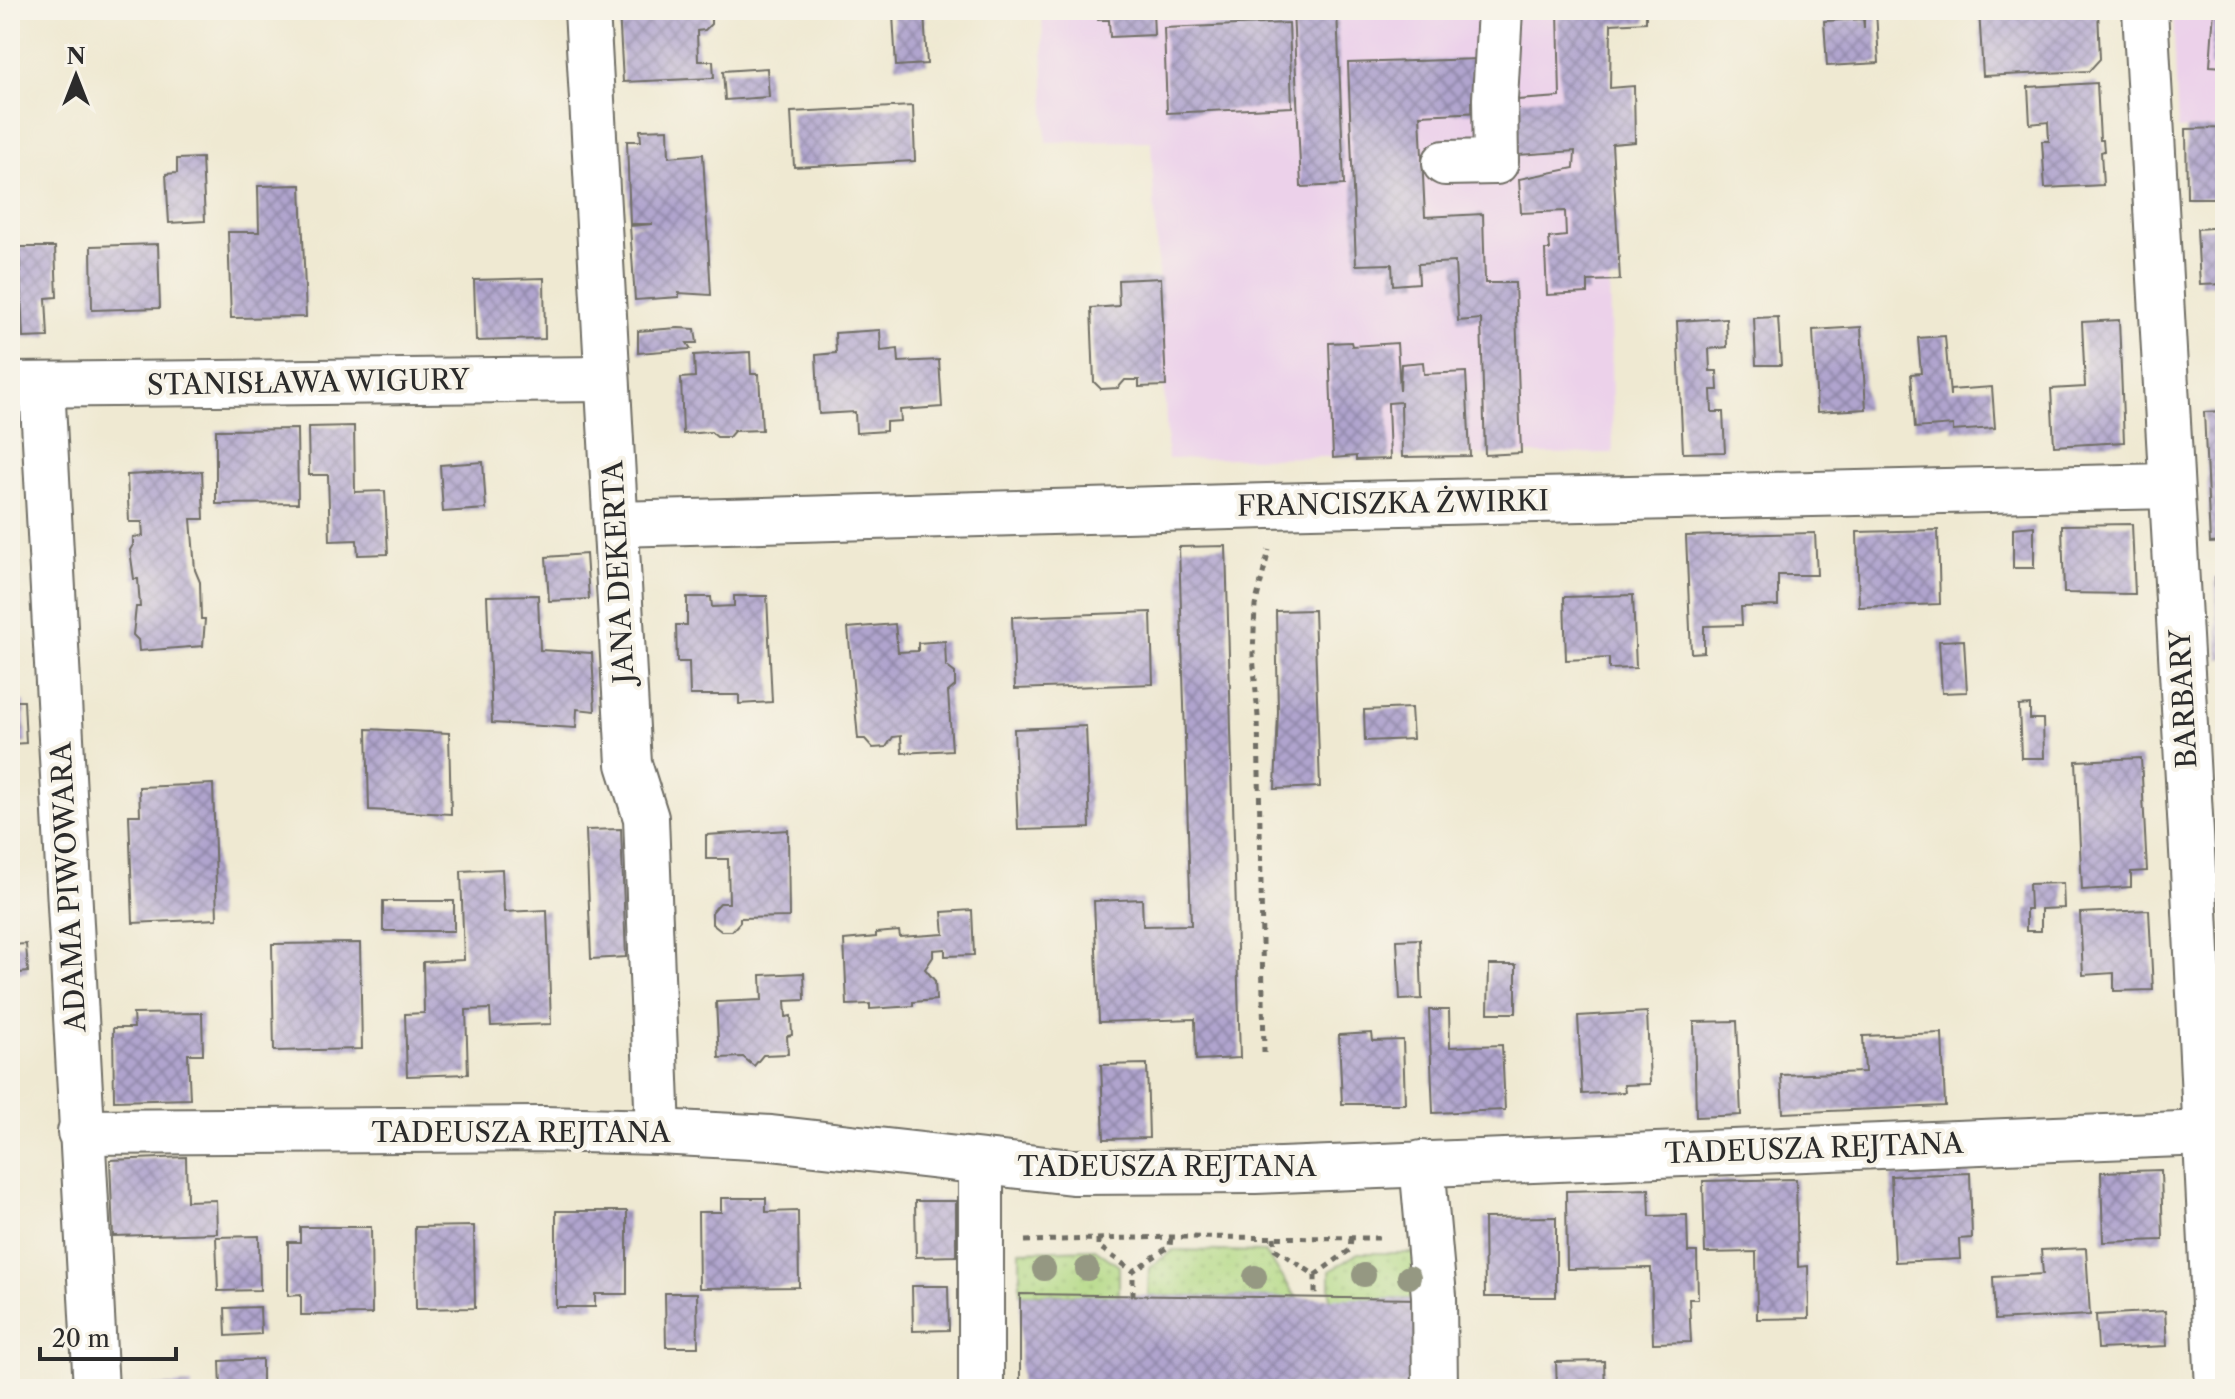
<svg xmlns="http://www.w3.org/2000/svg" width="2235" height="1399" font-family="'Libre Caslon Text',serif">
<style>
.built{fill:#ecd1ea}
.grass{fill:url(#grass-dots);stroke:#6e8256;stroke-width:2}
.building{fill:url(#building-cross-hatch)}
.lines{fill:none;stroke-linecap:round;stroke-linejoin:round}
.minor-casing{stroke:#706e65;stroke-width:48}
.path{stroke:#706e65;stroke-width:5;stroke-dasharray:6 6;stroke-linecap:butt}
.minor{stroke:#fff;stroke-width:44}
.tree{fill:#959882}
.labels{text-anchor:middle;stroke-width:8;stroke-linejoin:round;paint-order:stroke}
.street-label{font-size:28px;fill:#2b2b2b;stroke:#f7f3e8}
</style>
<defs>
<pattern id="grass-dots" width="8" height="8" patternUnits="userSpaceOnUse" patternTransform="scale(2)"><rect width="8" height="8" fill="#b1d882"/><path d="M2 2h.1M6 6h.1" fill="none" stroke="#98ba70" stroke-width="1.8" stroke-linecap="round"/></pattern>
<pattern id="building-cross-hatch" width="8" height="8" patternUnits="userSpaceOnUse" patternTransform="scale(2)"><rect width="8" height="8" fill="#b0a4ce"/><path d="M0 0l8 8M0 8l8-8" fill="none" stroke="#8f86a7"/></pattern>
</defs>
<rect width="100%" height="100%" fill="#f7f3e8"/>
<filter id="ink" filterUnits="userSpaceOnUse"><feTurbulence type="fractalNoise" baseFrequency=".0125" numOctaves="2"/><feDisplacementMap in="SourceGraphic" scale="16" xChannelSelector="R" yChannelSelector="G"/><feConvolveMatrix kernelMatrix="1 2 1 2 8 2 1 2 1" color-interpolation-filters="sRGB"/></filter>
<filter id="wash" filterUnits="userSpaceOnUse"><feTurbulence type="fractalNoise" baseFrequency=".006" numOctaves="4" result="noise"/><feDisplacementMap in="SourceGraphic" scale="32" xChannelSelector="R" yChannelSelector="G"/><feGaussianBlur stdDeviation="1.8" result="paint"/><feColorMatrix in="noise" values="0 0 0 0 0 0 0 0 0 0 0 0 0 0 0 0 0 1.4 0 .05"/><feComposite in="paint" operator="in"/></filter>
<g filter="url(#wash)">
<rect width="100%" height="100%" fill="#efe9d2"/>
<g class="built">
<path d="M1042,10H1603L1613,453L1168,459L1151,141L1046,142Z"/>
<path d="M2173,10H2225V128L2178,129Z"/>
</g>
<g class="grass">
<path d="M1095,1249L1119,1266V1296L1020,1294V1251Z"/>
<path d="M1173,1250L1265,1252L1297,1298L1148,1296L1149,1268Z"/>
<path d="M1358,1253H1422L1425,1299H1330V1271Z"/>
</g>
<g id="blocks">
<g class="building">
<path d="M619,10H711V24L705,30L697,31L698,61H713L714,78L623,82Z"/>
<path d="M1097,10H1153L1154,35L1110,37L1109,20H1098Z"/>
<path d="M1293,10H1337L1344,185L1301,187Z"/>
<path d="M1558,10H1646V22L1611,24L1610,88L1634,86L1635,142L1612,144L1620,280L1588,281V293L1547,295L1545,250H1550L1549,238L1566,236L1565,211L1521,213L1519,179L1574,168L1575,151L1518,155L1517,100L1560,97Z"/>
<path d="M1864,10H1876L1879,63L1827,66L1824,21L1863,19L1864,28Z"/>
<path d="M1979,10H2098L2100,59L2089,71L1983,76Z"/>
<path d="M2214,10H2225V67L2210,66Z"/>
<path d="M924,13L927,64L896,66L893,15Z"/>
<path d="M1289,23L1292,107L1167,113L1164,28Z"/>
<path d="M1480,59L1482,112L1420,115L1425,217L1483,214L1485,283H1515L1521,453L1485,455L1481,319L1458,321L1455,262L1418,264L1419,283L1393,285L1392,264L1356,265L1348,63Z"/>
<path d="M767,68L769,97L725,100L723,71Z"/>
<path d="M2097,83L2100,140H2103L2104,151L2101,152L2103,185L2045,188L2042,141H2049L2048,122L2030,124L2028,87Z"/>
<path d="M913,106L915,161L794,167L791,112Z"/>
<path d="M2225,128V198H2187L2186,129Z"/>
<path d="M668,129L669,157L703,154L711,295L679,293V297L635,300L630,226L653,224H630L627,141H641L640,130Z"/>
<path d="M202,158L205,221L169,223L166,174L177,173V159Z"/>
<path d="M301,185L306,317L231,318L228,232H259L258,186Z"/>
<path d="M2225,227V284L2200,285L2197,229Z"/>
<path d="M158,244L160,308L92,310L91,246Z"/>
<path d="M19,247H55L57,297L46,298L48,337L23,338Z"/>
<path d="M544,278L545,339L476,341L474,280Z"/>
<path d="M1161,278L1166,386L1139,387V380H1125L1118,388L1101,389L1094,382L1091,308L1119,306L1118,280Z"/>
<path d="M1778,317L1781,365H1756L1754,318Z"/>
<path d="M1726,318L1727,347L1709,349L1710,371H1717L1718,390H1711L1712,412H1723L1725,452L1683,453L1677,321Z"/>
<path d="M2119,320L2124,442L2054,446L2051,389L2085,387L2082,322Z"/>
<path d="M1861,327L1866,409L1817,412L1813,330Z"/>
<path d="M678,328L695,329L697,343H687L691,349L638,353V331Z"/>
<path d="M880,330L881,351L898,349L899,362L939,360L942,407L900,410L901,421L886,422V431L856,433L855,412L819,414L816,355L836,353L835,333Z"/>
<path d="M1945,336L1950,396V390L1992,387L1995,428L1953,431V425L1915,428L1911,374L1921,373L1918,338Z"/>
<path d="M1351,342L1352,346L1397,343L1400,391L1401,364L1423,362L1424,374L1466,372L1470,456L1402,457L1401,402L1388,403L1390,459L1356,460V456L1333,458L1329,343Z"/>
<path d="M750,352L751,374H759L762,430L734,431L729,437H717L711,432L683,434L681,378L695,377L694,355Z"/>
<path d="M2225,411V542L2210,543L2204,412Z"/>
<path d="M354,426L355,492L385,491L388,554L358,555L357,540L330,541L328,475H309L308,427Z"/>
<path d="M297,429L298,503L216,504V430Z"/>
<path d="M10,433H13L16,522H10Z"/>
<path d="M483,462L486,509L443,512L440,465Z"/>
<path d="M202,471L204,519H191L195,570L200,582L201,619H205L203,646L139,651L138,640L133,635L136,607H140L138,579H134L130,550L133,545V537L143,536L142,522H129L127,475Z"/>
<path d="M2132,524L2135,594L2064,593L2062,525Z"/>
<path d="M2034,526V568H2013V528Z"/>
<path d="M1938,530L1940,604L1859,607L1857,532Z"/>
<path d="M1815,533L1817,575H1778V606L1741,607L1742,625L1704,626V652L1691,653L1686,536Z"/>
<path d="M1226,546L1240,1058L1196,1060L1195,1019L1099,1022L1094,901L1142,899L1143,926L1191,925L1179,547Z"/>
<path d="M586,554L589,599L549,601L546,557Z"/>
<path d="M2225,576V659H2219L2215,577Z"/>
<path d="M538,595L540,650L592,653L595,711L577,709L576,728L492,723L487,596Z"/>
<path d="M1633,595L1636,668L1609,669V658L1566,660L1564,597Z"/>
<path d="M734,596H767L772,702L739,704V695H690L689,662H677L676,625H687V597H711L712,607L734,606Z"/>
<path d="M1314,610L1320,787L1275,789L1278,712L1276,611Z"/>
<path d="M1151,612L1153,684L1015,689L1012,617Z"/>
<path d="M895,624L898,652L918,651V643L945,641L946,666L955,673V686L948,692L952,750L902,753L901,736L893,737L886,747L873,748L865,739H858L848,628Z"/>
<path d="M1964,640L1967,692L1942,693L1939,641Z"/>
<path d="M10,701H24L26,743L10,744Z"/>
<path d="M2030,705V719H2043L2044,758H2021L2019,706Z"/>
<path d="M1411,708L1413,739L1365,741L1364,710Z"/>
<path d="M1086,726L1090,828L1018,830L1014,729Z"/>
<path d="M367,729L449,733L451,814L369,810Z"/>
<path d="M2141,758L2147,871L2131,872V887L2082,890L2076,761Z"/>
<path d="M213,784L217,919L133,923L129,815H140L139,787Z"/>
<path d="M621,829L626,957L591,959L586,830Z"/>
<path d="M788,830L789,917L740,918V922L732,931H721L712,924V912L720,903H729L728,859H706V835Z"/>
<path d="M502,869L504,912L547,910L551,1024L491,1026L490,1009L466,1010L468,1074L407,1076L405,1014L424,1013L423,962L464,960L461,871Z"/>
<path d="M2063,883L2064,908L2041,909V931H2026V909H2030L2029,884Z"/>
<rect x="383" y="901" width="71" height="30"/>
<path d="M972,910L974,955L945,956V949L933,950V957L925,969L935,981L936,1000L913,1002V1006L870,1009V1004L847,1005L844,940L876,937V933L899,931L900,937L944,934L942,912Z"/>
<path d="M2149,910L2153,990L2114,991V973L2083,975L2080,913Z"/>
<path d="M1420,939L1422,999L1400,1000L1397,940Z"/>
<path d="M360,943L362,1049L274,1051L272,944Z"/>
<path d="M26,944L28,972L10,974V945Z"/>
<path d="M1489,965H1516V1013H1488Z"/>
<path d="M804,973L805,1000L785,1001L786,1017L791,1016L792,1035L787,1036L788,1054L763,1055L754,1066L743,1057L719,1058L716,1002L762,1000L761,975Z"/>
<path d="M1429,1010H1449L1450,1047L1502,1045L1505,1110L1433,1113Z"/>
<path d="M1647,1012L1650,1084L1624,1085L1625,1092L1582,1094L1578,1016Z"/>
<path d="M202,1013L203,1054H188L190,1099L114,1101L113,1028H134L133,1014Z"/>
<path d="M1737,1021L1741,1115L1696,1117L1694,1022Z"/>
<path d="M1372,1033L1373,1041L1403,1040L1405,1104H1342L1339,1035Z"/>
<path d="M1942,1033L1945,1106L1783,1113L1781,1075L1865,1072L1863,1036Z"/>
<path d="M1147,1064L1149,1138L1104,1139L1101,1065Z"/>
<path d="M186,1157L187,1201L216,1200L217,1233L113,1236L110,1160Z"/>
<path d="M2161,1170L2163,1240L2103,1242L2101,1172Z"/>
<path d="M1970,1173L1972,1238L1959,1239L1960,1259L1895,1262L1891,1176Z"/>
<path d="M1796,1179L1798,1267L1808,1266L1809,1318L1757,1319L1756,1252L1705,1253L1703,1181Z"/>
<path d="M1649,1189L1650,1216L1687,1215L1688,1252H1697L1698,1299H1689L1691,1342L1653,1343L1651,1268L1567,1269L1566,1191Z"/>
<path d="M721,1198H766V1212L798,1211L799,1287L699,1288L698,1212H721Z"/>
<path d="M915,1201H956V1256L916,1257Z"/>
<path d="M556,1211H627V1294H595V1307H556Z"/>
<path d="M1556,1217V1297H1485L1484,1218Z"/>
<path d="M474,1226L475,1308L416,1309L415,1227Z"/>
<path d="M300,1227H371L372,1314L301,1315V1295L288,1296V1242H300Z"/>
<path d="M259,1236L260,1290L218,1291L216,1237Z"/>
<path d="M2086,1248L2090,1315L1995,1320L1993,1277L2043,1274L2041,1250Z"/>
<path d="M912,1286H948L949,1330L913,1331Z"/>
<path d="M665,1293H697L698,1347H666Z"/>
<path d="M1020,1294L1425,1299V1386L1020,1385Z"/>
<path d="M260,1307L261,1334L226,1336L225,1308Z"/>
<path d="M2165,1311L2167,1346L2098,1349L2096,1315Z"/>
<path d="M262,1359V1389H221L220,1361Z"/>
<path d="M1604,1361L1605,1389H1557L1556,1362Z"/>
<path d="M192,1384V1389H125V1387Z"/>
</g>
</g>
</g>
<g filter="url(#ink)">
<use href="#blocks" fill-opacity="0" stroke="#706e65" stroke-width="2"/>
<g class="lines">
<defs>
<g id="minor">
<path d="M587,10L629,764L646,818L658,1132"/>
<path d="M2145,10L2193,869L2218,1389"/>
<path d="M1445,163L1496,162L1495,99L1500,10"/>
<path d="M10,385L606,379"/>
<path d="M42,385L96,1389"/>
<path d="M616,524L1267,506L2170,486"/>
<path d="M80,1132L543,1129L658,1132L771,1138L1072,1172L1255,1171L2206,1133"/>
<path d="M1422,1163L1434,1296L1435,1389"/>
<path d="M981,1389V1164"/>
</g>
</defs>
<use href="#minor" class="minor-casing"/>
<g class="path">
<path d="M1264,1053L1258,717L1253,655L1255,606L1269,550"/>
<path d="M1274,1237L1275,1249L1315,1275V1298"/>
<path d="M1098,1239V1246L1133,1271L1170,1246L1171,1237"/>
<path d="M1025,1241L1171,1237L1383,1238"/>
<path d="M1315,1275L1350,1250L1351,1238"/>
<path d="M1133,1296V1271"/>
</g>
<use href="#minor" class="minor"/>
</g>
<g class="tree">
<circle cx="1044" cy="1269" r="12"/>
<circle cx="1087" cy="1269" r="12"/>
<circle cx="1364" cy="1275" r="12"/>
<circle cx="1255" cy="1277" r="12"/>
<circle cx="1409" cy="1277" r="12"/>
</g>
</g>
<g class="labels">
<g class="street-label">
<text transform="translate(308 382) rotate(-1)" y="10">STANISŁAWA WIGURY</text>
<text transform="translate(1393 503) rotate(-1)" y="10">FRANCISZKA ŻWIRKI</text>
<text transform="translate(618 572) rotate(-93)" y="10">JANA DEKERTA</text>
<text transform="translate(2183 699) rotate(-93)" y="10">BARBARY</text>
<text transform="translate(68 887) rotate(-93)" y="10">ADAMA PIWOWARA</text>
<text x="521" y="1142">TADEUSZA REJTANA</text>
<text transform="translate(1814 1148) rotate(-2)" y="10">TADEUSZA REJTANA</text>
<text x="1167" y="1176">TADEUSZA REJTANA</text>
</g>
</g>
<rect width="2235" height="1399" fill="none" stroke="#f7f3e8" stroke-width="40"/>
<g transform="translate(76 76)" stroke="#f7f3e8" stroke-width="6" paint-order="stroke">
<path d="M0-6L14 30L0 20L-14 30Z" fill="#2b2b2b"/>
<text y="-12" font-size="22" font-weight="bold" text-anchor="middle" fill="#2b2b2b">N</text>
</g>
<path d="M40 1347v12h136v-12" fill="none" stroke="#2b2b2b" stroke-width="4"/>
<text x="52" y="1347" font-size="24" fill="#2b2b2b" stroke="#f7f3e8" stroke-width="6" paint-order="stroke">20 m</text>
</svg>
